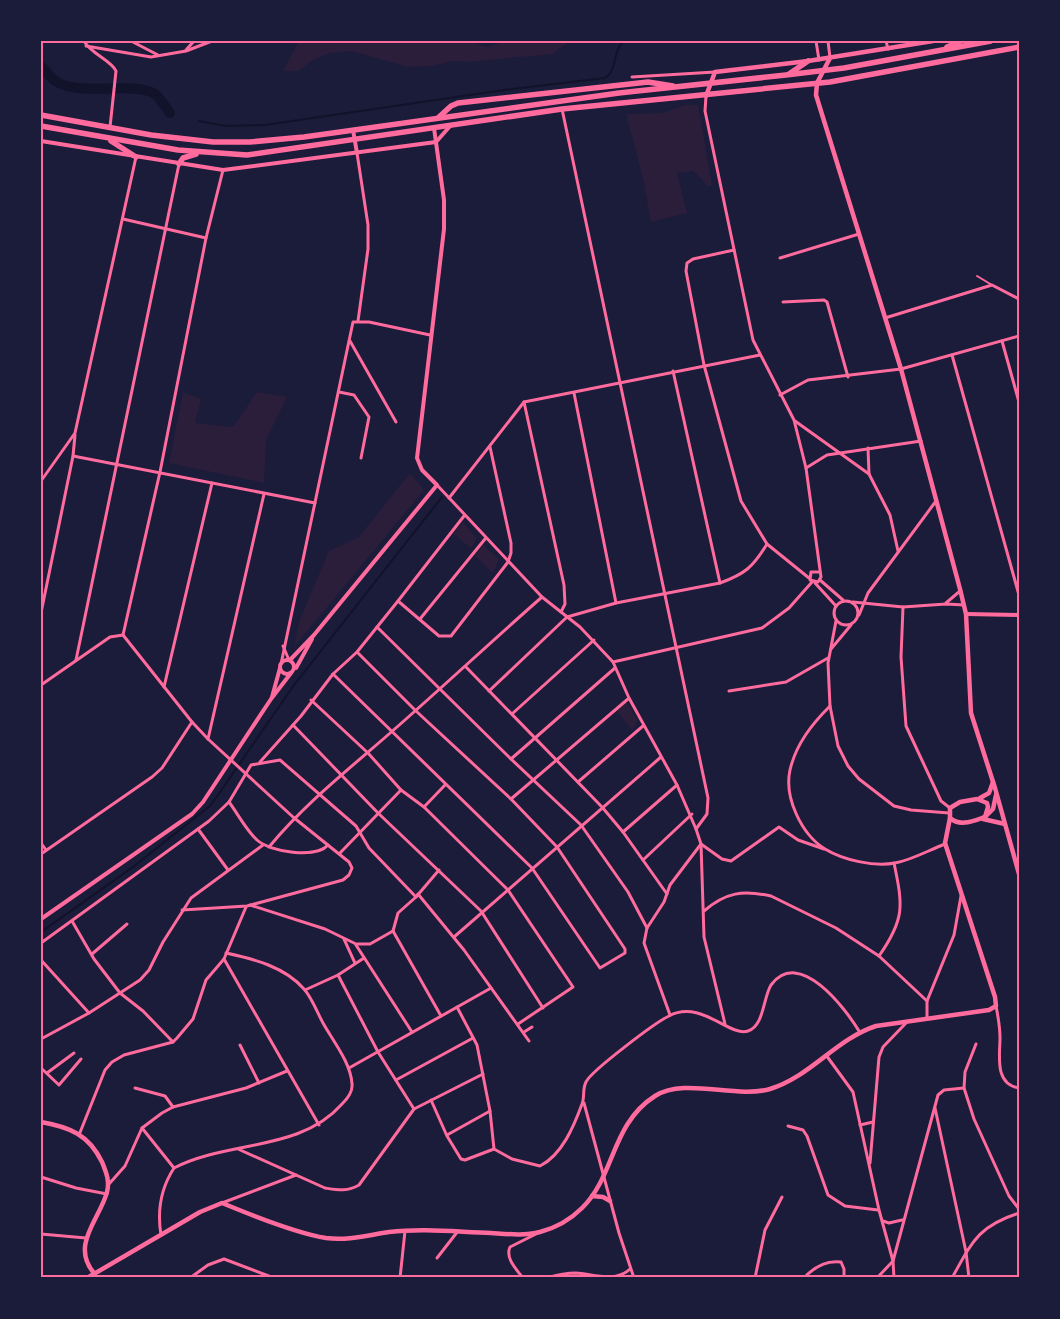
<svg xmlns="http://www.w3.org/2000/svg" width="1060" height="1319" font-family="Jost,sans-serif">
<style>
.green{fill:#2a1e3b}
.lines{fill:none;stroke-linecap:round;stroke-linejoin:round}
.stream{stroke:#12122b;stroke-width:2}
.river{stroke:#12122b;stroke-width:10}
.service{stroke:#ff6b9d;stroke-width:2}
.minor{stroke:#ff6b9d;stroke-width:3}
.tertiary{stroke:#ff6b9d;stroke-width:4}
.secondary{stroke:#ff6b9d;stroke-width:4.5}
.motorway{stroke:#ff6b9d;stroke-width:5.5}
.neatline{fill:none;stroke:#ff6b9d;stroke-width:2}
</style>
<rect width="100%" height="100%" fill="#1b1b3a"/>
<g class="green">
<path d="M299,41H469L486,47L508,41H569L553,54L469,62L453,61L431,66L408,67L352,51L330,53L313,60L298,71H283Z"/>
<path d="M685,105H698L712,185L707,187L703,180L693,171L677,173L687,213L651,222L643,178L626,114L663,113Z"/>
<path d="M183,392L201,399L195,423L233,427L257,392L287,397L266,440L264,483L169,463Z"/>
<path d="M410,473L424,490L294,647L299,622L329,551L359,537Z"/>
<path d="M463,522L477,539L471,548L453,534Z"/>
<path d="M483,545L499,559L493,573L475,556Z"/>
<path d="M627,702L638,721L632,730L617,711Z"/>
</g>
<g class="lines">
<g class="stream">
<path d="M199,121L226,126L265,125L504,90L605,78C618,70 612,51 624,41"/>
<path d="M41,932L133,867L211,805L294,685L442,497"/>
</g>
<path class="river" d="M41,66C46,71 51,79 57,82C84,97 137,80 156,95C161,99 166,108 170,113"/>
<path class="service" d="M977,276L992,285"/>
<g class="minor">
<path d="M84,41C91,54 111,60 116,71L110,127"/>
<path d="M131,41L158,55"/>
<path d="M816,41L819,60"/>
<path d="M828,41L830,58"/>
<path d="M886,41L888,49"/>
<path d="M86,46L151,57L186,51L212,41"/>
<path d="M186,50L194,41"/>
<path d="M632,77L715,72"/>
<path d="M706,96L705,111L753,340L794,420L806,468L821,577L818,582L810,580L811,572H819"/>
<path d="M562,109L708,798L707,814L696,829"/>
<path d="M357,153L368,225V249L358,321"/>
<path d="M123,219L206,238"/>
<path d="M734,250L693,259L687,263L686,271L704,365L741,501L767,544L809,578"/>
<path d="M780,258L859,234"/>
<path d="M783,302L824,300L827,302L848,377"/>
<path d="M885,318L992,285L1019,299"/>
<path d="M350,341L396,422"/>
<path d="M1002,341L1019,402"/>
<path d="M952,355L1019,595"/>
<path d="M673,371L720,583"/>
<path d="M339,392L354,395L369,417L361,458"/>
<path d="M574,393L616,603"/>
<path d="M780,395L808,380L901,369L1019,336"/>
<path d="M524,402L564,585L565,604L561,612"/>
<path d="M795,421L869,474L890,515L898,551"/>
<path d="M868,448L869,474"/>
<path d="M73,456L315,503"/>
<path d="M806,468L827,455L921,441"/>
<path d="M41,481L75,433L136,157"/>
<path d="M437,485L542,597L580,627L613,662L629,698L677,785L696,829L701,844L704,937L725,1024"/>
<path d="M449,498L524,402L760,355"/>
<path d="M820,580L843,600"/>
<path d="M815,583L836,606"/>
<circle cx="846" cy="613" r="12"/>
<path d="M398,601L464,516"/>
<path d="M853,602L903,607L946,604L964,605"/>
<path d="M946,603L960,591"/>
<path d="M903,607L901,657L906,726L941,801L950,808"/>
<path d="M41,613L73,456L75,435"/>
<path d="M859,615L868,593L936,501"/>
<path d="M420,619L485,539"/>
<path d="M836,621L828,663L830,706L838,746L848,766L859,779L894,806L911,810L949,813"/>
<path d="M377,627L511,759L581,825L628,892L647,928"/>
<path d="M123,635L192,722L208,739L293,817L349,862L352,868L349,875L343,880L247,906L182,910"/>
<path d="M123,635L160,472L206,238L223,170"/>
<path d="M283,646L289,660"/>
<path d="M831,649L851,625"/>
<path d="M76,660L179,164"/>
<path d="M613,662L762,628L789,608L812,582"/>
<path d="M281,664L353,322H369L430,335"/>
<path d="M466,667L602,807L623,832L667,894"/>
<path d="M333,674L532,868L600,968L625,953V949L557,847L511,799L416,711L357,652"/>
<path d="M41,685L110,637L123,635"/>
<path d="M164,687L212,483"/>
<path d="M489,691L567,617L616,603L720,583C745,574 753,567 767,544"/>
<path d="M729,691L786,682L828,658"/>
<path d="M311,700L368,753L401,790L424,807L508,890L573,987L518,1024"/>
<path d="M830,706C812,724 796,744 790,770C784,797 801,834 825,849C843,860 874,867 895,863C912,860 929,850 945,844"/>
<path d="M513,713L594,640"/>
<path d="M293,725L378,813L481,911L543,1008"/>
<path d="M208,739L264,494"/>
<path d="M511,759L615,668"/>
<path d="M260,762L301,716L333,674L357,652L398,601L439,636H451L508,562L511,553V543L490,447"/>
<path d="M578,782L643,726"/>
<path d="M511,799L628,699"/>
<path d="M229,802C238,814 246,830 257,840C270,852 316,859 328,845"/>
<path d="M424,807L445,785"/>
<path d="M198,829L228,870"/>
<path d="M623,832L677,785"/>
<path d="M41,843L46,850"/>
<path d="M269,847C307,801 353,766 397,727C446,684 493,640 542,597"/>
<path d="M340,853L401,790"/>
<path d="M41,854L152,777L162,768L192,722"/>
<path d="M643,860L692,814"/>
<path d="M418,894L464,950L529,1041"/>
<path d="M250,905L325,929L356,944H370L393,931"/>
<path d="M704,911C726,892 743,890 771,896L836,928L879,956L927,1001"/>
<path d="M72,921L94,959L120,993L143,1011L173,1042"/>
<path d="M393,931L441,1016"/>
<path d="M393,931L398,913L416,897L439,870"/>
<path d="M454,937L661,757"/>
<path d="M344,939L355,963"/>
<path d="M41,943L209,821L229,802L251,765L280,760L356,826L369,848L416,897"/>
<path d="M356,945L412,1032"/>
<path d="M92,954L127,924"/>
<path d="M879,956C905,919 903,906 894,863"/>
<path d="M224,959L319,1125"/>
<path d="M41,960L89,1013"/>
<path d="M338,975L378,1052L414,1109"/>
<path d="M305,990L338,975L364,958"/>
<path d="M996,1006C998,1016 1000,1027 1000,1038C1000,1055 994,1084 1019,1088"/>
<path d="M457,1007L477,1045L490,1111L494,1149L512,1159L540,1166C562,1155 574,1126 582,1104C585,1097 582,1090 586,1082C591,1071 656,1022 669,1016C701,999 729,1037 748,1031C764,1026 763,998 771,985C799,947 845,1008 859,1031"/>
<path d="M670,1015L644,943L647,928L664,902L670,885L701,844L722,859L731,861L779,827L798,840L824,849"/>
<path d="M927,1019V1001L954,935L961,896"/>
<path d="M524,1032L532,1027"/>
<path d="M41,1039L89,1013L140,980L149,970L163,942L191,898L263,845"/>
<path d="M976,1044L965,1072L964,1088L974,1119L1009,1196L1019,1209"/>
<path d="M240,1045L259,1083"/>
<path d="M826,1055L853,1092L879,1210L893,1261L894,1278"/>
<path d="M41,1068L59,1085L81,1059"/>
<path d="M349,1068L491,988"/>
<path d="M47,1073L74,1053"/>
<path d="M396,1080L473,1038"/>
<path d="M135,1088L165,1096L173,1107"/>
<path d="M431,1100L447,1136L461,1159L465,1160L494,1149"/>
<path d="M584,1103L619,1233L634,1278"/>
<path d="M935,1108L966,1252L969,1278"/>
<path d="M860,1125L873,1122"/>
<path d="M788,1126L803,1130L807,1136L828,1195L845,1206L878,1210"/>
<path d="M142,1128L174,1168"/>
<path d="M79,1135L105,1070L112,1062L124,1055L173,1042L177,1038L193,1019L206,980L224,959L246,907"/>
<path d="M447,1135L490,1111"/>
<path d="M238,1149L325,1188C338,1190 347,1192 359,1185L414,1109L483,1074"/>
<path d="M870,1163L879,1057L883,1047L906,1023"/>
<path d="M41,1177L76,1188L107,1194"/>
<path d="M109,1184L125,1166L142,1128L162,1113L173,1107L246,1088L287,1071"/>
<path d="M222,1203L296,1175"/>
<path d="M883,1221L889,1223L902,1220"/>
<path d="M41,1234L86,1238"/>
<path d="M161,1235C157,1211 161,1188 174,1168C228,1140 300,1152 342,1104C347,1099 353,1092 352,1084C351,1063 333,1041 323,1023C317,1012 312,998 304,989C285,967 254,959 226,953"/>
<path d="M437,1258L458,1231"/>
<path d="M190,1278L208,1265L224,1259L274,1278"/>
<path d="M400,1278L405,1231"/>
<path d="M523,1278C516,1269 505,1258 510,1247L538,1233"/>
<path d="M547,1278C557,1275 566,1273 576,1273C593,1274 616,1283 630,1269"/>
<path d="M755,1278L765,1230L782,1197"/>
<path d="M804,1278C814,1267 826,1260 841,1262L844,1269V1278"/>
<path d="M877,1278L893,1261L938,1095L944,1090L964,1088"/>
<path d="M952,1278C972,1242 978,1226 1019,1213"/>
</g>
<g class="tertiary">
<path d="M353,130L357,153"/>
<path d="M41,141L223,170L436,142"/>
<path d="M436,142L451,125"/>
<path d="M966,614L1019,615"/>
<circle cx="287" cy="667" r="7"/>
<path d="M290,660L314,635L437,485L422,470L417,458L444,229V200L434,128"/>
<path d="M296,668L312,639"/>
<path d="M272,697L280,668"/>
<path d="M41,919L192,814L203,802L271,699L291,673"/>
</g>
<g class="secondary">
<path d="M830,58L817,83L816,95L901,369L960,589L966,614L971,713L995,788L1019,874"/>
<path d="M706,96L715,72L808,61L933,41"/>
<path d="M980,798L989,793L993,782"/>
<path d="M977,799L987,803L988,807L985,817C973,821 960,827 950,818V808L960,802Z"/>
<path d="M986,816L993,809L996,795"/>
<path d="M983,819L1005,824"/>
<path d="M41,1122C70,1127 89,1135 102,1162C106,1172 110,1181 107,1192C100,1219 70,1245 94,1273"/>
<path d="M592,1196L603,1197L610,1201"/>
<path d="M87,1278L200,1212L222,1203C251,1215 295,1233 326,1238C348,1241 368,1235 389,1232C424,1228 457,1232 491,1233C507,1234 524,1236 540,1232C555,1228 571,1219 582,1208C615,1176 611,1124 655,1096C685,1077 735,1099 770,1089C810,1077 836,1039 876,1026L989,1010L996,1006L995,997L945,843L950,818"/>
</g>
<g class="motorway">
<path d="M947,47L961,41"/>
<path d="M789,74L808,61"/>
<path d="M41,115L151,135L213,142H250L304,137L619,93L786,75L844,68L991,41"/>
<path d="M439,117L451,106L458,103L648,82L673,86"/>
<path d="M41,126L178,150L247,155L562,109L830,82L1019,47"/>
<path d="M111,141L136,157"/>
<path d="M179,164L183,158L196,154"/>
</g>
</g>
<rect width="1060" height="1319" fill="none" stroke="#1b1b3a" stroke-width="85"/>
<rect x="42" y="42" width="976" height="1234" class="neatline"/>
</svg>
